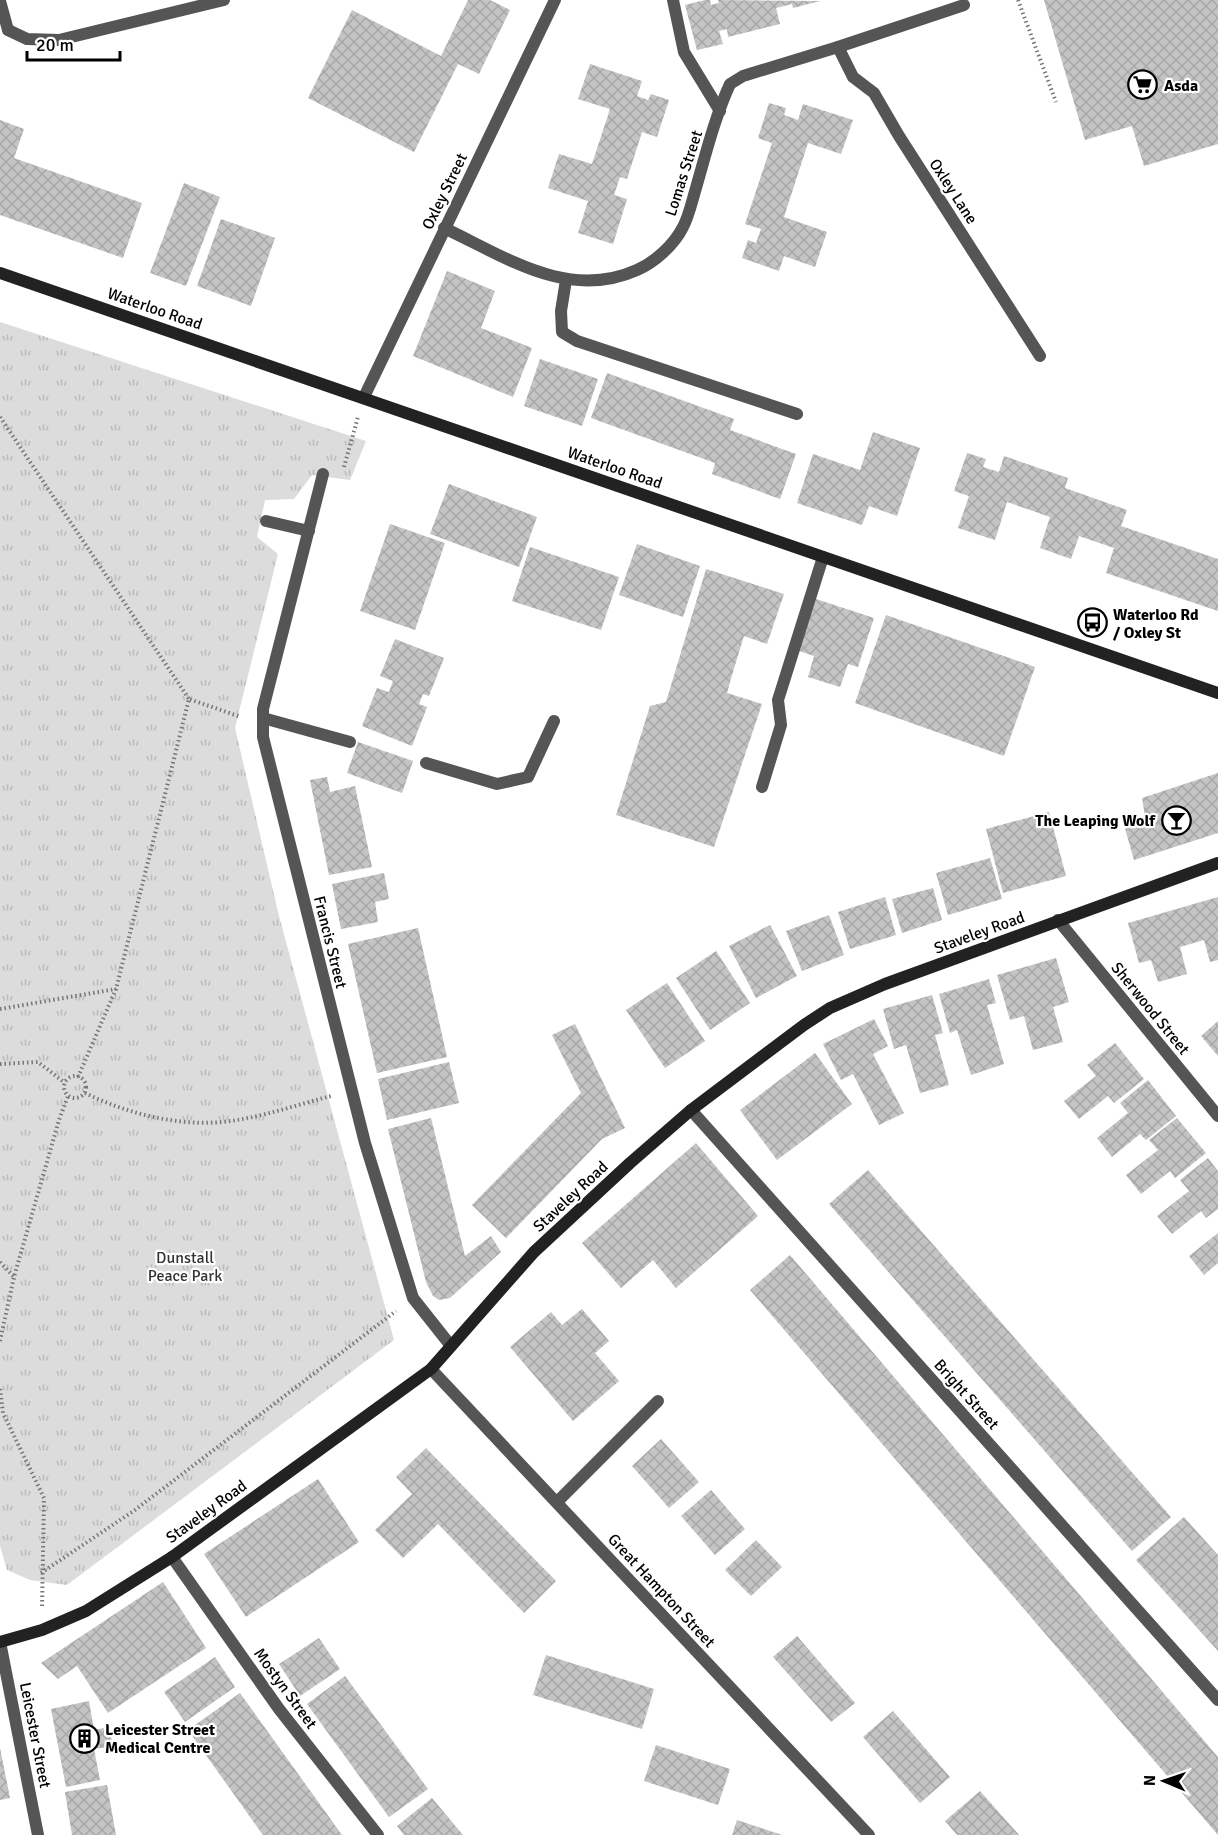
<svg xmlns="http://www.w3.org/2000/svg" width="1218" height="1835" font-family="Signika,sans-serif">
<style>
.park{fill:url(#park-tufts)}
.building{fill:url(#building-cross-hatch)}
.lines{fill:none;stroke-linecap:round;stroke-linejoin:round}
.path{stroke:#777;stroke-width:4;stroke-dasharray:1.5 3;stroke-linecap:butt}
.lane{stroke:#555;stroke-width:12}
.street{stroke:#555;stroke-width:12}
.secondary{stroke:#222;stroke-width:12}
.labels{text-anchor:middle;stroke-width:4.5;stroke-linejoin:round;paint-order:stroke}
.poi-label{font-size:16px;font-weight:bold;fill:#000;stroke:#fff;text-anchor:start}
.street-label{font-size:16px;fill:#000;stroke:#fff}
.park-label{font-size:16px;fill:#333;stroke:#fff}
</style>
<defs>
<pattern id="park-tufts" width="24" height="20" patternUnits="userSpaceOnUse" patternTransform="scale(1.5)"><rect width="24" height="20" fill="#dcdcdc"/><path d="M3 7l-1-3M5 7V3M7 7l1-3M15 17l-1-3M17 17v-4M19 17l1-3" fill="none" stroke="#bbb"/></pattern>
<pattern id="building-cross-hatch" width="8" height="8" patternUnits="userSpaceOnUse" patternTransform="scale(1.5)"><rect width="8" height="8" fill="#c4c4c4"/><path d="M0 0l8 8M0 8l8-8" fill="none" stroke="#a7a7a7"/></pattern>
</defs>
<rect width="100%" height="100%" fill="#fff"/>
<path class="park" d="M0,322L366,441L350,480L312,475L294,499L265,500L257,537L278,554L235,728L279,916L394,1340L67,1585L30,1580L7,1570L0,1546Z"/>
<g class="building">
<path d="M468,0H490L510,10L479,74L458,64L414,152L308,98L352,10L441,56Z"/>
<path d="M705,0H710L711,5L719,3L718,0L820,1L793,8L792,4L776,8L780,24L728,37L727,29L719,31L723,44L697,50L685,5Z"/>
<path d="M1044,0H1218V144L1144,166L1132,126L1085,140Z"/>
<path d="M590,64L642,81L637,96L648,100L651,94L669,100L657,137L642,132L627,179L620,177L614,195L627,199L613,244L578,233L588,201L548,188L559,154L592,164L610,109L578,99Z"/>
<path d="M769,103L786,108L784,115L798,120L803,104L853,120L841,154L808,143L784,217L827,232L815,267L784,256L779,271L742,258L748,240L756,243L761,229L745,224L772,143L758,138Z"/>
<path d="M0,120L24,129L14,158L142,203L123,258L0,215Z"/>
<path d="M184,183L220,197L186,286L150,273Z"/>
<path d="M221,219L275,238L251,306L197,286Z"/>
<path d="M447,271L495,291L481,328L532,348L513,397L413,356Z"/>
<path d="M540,359L598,379L582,426L524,406Z"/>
<path d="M607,373L734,419L730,430L796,454L780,499L712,474L715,463L591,418Z"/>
<path d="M873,432L920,448L897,516L869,506L862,525L797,503L813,454L860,470Z"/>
<path d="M967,453L986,459L983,467L999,472L1004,456L1068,478L1065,488L1127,510L1121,526L1218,559V611L1106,573L1114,548L1079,536L1071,559L1040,548L1050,517L1007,502L995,540L958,528L969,496L954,491Z"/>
<path d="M449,484L537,517L519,567L430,534Z"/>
<path d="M390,524L445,543L415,630L360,611Z"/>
<path d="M637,544L700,566L683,617L619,595Z"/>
<path d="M530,547L619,577L601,630L512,601Z"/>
<path d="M706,569L784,594L767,644L744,636L732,675L727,693L762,704L714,847L616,815L650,706L666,702Z"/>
<path d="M816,599L874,618L858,667L848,664L840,687L808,677L814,656L799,651Z"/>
<path d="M886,615L1035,667L1004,756L855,703Z"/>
<path d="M395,639L444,658L429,696L423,694L419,704L427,707L412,746L362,726L377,688L389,692L393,681L380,676Z"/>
<path d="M358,742L413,761L402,793L347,773Z"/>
<path d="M1218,773V833L1134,860L1124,825L1145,816L1142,798Z"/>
<path d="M327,777L330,792L355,786L372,867L329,875L310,780Z"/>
<path d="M1049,812L1066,876L1003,893L986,829Z"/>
<path d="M990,858L1002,899L948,915L936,873Z"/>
<path d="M384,873L389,899L375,902L378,922L341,929L332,884Z"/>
<path d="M933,888L942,920L902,933L892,899Z"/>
<path d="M885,897L896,935L850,949L838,912Z"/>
<path d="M1218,897V960L1210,962L1204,940L1180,947L1187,974L1158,982L1151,960L1139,963L1128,923Z"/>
<path d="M829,915L844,955L802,971L786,931Z"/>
<path d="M770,925L797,976L756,998L729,946Z"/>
<path d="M418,928L447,1057L377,1073L348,944Z"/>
<path d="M716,951L750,1003L710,1030L676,978Z"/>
<path d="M1056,958L1069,1002L1053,1007L1063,1042L1033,1050L1024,1016L1010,1020L997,975Z"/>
<path d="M989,979L996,1003L987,1005L1004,1064L971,1075L957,1030L950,1033L939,994Z"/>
<path d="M667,983L705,1041L665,1068L626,1010Z"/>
<path d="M932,995L943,1033L935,1035L949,1085L920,1093L906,1045L894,1049L883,1009Z"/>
<path d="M874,1019L888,1046L873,1054L904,1113L879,1125L853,1074L841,1080L823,1044Z"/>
<path d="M1218,1021V1056L1201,1036Z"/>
<path d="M575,1024L625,1128L602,1139L506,1238L472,1205L581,1093L552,1035Z"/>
<path d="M1115,1043L1144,1079L1114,1103L1108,1096L1079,1119L1064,1101L1096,1076L1087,1065Z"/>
<path d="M815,1053L852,1104L777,1160L740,1110Z"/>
<path d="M449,1062L459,1103L387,1120L378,1079Z"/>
<path d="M1148,1080L1176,1116L1146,1140L1140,1134L1112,1157L1097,1138L1128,1113L1120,1103Z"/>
<path d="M431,1118L465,1256L491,1236L501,1252L450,1298L439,1300L433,1296L426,1282L388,1129Z"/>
<path d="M1177,1118L1206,1153L1175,1178L1170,1171L1141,1194L1126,1175L1158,1150L1149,1140Z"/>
<path d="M696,1143L758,1216L676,1288L653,1260L621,1288L582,1243Z"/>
<path d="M1208,1158L1218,1171V1209L1206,1218L1201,1211L1172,1234L1157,1216L1189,1191L1180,1180Z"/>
<path d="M868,1170L1171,1517L1132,1551L829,1204Z"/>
<path d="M1218,1233V1263L1204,1275L1189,1256Z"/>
<path d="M790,1255L1218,1757V1835L750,1290Z"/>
<path d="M582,1309L609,1341L595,1353L619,1381L573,1421L510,1347L551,1312L562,1325Z"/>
<path d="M661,1439L699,1482L669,1508L632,1466Z"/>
<path d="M426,1448L556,1581L524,1613L438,1524L403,1558L375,1530L412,1494L396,1477Z"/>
<path d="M318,1479L359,1542L246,1617L204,1554Z"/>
<path d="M711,1490L745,1529L715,1555L681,1516Z"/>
<path d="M1184,1517L1218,1555V1651L1136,1560Z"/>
<path d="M756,1540L782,1567L751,1596L725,1570Z"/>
<path d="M163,1582L206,1648L108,1713L77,1666L58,1679L41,1663Z"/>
<path d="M797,1636L855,1703L831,1722L773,1657Z"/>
<path d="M319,1638L340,1669L300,1696L279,1664Z"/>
<path d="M546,1655L654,1689L642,1729L533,1695Z"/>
<path d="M215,1657L235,1687L185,1722L164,1692Z"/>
<path d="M345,1676L428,1789L389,1817L307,1704Z"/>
<path d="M240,1693L342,1835H263L188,1730Z"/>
<path d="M89,1701L94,1730L109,1727L113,1746L94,1749L100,1780L66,1787L51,1709Z"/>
<path d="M893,1711L950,1777L920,1803L863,1737Z"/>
<path d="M656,1745L730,1769L718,1805L644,1781Z"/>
<path d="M0,1748L10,1798L0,1800Z"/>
<path d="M107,1785L116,1835H72L65,1792Z"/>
<path d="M980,1791L1019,1835H957L945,1821Z"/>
<path d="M432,1798L463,1835H404L397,1826Z"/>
<path d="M737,1820L782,1835H732Z"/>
</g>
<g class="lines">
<g class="path">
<path d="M1018,0L1056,102"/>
<path d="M0,417L189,699"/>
<path d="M344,467L358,417"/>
<path d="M0,1009L116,989"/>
<path d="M0,1064L38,1062L65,1083"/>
<circle cx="75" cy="1087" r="11"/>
<path d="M78,1077L116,989L189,699L241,717"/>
<path d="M85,1093C130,1115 187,1129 237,1120C268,1115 300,1104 331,1096"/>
<path d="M0,1262L14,1277"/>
<path d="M0,1341L14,1277L59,1120L68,1096"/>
<path d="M0,1389L3,1413L44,1498L42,1608"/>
<path d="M41,1573L135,1510L396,1311"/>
</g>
<g class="lane">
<path d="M673,0L684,52L720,111"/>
<path d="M8,30L27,39L59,40L224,0"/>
<path d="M838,47L964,5"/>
<path d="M566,280L561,311L562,332L577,341L797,414"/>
<path d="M263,718L350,742"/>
<path d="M426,763L497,784L528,777L554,721"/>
<path d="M762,787L781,725L778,700L823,557"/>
<path d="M557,1502L658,1401"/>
</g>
<g class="street">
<path d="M0,1L8,30"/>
<path d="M444,228C506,257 568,301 637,270C655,262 674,245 683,227C689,216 692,201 696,188C706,153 715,117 730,84L743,76L838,47L853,77L874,93L899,136L1040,356"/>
<path d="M364,397L555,0"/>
<path d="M323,474L263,709V737L365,1143L413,1298L451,1346"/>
<path d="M266,521L309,531"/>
<path d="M1058,920L1218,1116"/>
<path d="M691,1110L1218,1700"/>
<path d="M431,1369L869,1835"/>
<path d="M172,1557L279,1709L378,1835"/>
<path d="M0,1642L38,1835"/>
</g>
<g class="secondary">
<path d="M0,273L1218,693"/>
<path d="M0,1642L42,1630L86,1611L172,1557L431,1369L534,1252L630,1163L691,1110L804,1025L830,1008L885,984L1218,863"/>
</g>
</g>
<defs>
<symbol id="supermarket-ring" viewBox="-11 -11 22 22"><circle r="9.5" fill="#fff" stroke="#000" stroke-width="1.5"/><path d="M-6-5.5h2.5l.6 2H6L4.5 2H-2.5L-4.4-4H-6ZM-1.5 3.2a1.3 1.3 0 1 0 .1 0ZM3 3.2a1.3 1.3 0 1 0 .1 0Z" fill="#000"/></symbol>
<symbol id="bus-ring" viewBox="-11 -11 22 22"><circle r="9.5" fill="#fff" stroke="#000" stroke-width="1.5"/><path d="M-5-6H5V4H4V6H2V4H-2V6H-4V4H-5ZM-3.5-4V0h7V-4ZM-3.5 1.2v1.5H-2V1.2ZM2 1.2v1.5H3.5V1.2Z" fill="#000"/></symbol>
<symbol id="bar-ring" viewBox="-11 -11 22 22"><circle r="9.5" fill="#fff" stroke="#000" stroke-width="1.5"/><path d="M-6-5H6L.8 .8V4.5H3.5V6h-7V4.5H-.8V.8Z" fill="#000"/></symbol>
<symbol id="building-ring" viewBox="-11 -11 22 22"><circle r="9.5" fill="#fff" stroke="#000" stroke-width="1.5"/><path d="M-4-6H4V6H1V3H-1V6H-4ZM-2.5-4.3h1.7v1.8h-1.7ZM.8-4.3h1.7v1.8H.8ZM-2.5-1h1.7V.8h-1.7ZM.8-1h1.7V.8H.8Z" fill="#000"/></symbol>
</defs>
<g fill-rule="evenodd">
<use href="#supermarket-ring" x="1126" y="68" width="33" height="33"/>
<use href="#bus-ring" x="1076" y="606" width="33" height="33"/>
<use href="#bar-ring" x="1160" y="804" width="33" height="33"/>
<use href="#building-ring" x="68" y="1722" width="33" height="33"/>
</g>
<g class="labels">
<g class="poi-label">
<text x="1164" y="91">Asda</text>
<text x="1113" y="620">Waterloo Rd<tspan x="1113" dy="18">/ Oxley St</tspan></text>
<text x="1155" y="826" text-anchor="end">The Leaping Wolf</text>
<text x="105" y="1735">Leicester Street<tspan x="105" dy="18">Medical Centre</tspan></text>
</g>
<g class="street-label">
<text transform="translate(683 173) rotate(-72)" y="6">Lomas Street</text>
<text transform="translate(444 191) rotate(-64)" y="6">Oxley Street</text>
<text transform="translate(954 191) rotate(57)" y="6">Oxley Lane</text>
<text transform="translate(155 308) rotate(19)" y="6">Waterloo Road</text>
<text transform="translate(615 467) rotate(19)" y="6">Waterloo Road</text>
<text transform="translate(979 932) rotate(-20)" y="6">Staveley Road</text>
<text transform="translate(331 942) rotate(76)" y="6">Francis Street</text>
<text transform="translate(1151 1008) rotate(51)" y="6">Sherwood Street</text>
<text transform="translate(570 1196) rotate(-43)" y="6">Staveley Road</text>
<text transform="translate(967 1394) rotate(48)" y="6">Bright Street</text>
<text transform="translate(206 1511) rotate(-36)" y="6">Staveley Road</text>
<text transform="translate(662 1590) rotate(47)" y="6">Great Hampton Street</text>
<text transform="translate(286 1688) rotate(54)" y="6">Mostyn Street</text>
<text transform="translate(36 1735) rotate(79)" y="6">Leicester Street</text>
</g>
<g class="park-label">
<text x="185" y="1263">Dunstall<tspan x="185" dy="18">Peace Park</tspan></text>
</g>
</g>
<g transform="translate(1164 1781) rotate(272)" stroke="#ffffff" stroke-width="4.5" paint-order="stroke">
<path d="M0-4.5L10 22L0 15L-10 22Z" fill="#000000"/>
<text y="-9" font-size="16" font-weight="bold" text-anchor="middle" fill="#000000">N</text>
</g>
<path d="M27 51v9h93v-9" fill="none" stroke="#000000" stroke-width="3"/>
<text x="36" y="51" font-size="18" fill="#000000" stroke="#ffffff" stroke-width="4.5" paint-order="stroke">20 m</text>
</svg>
